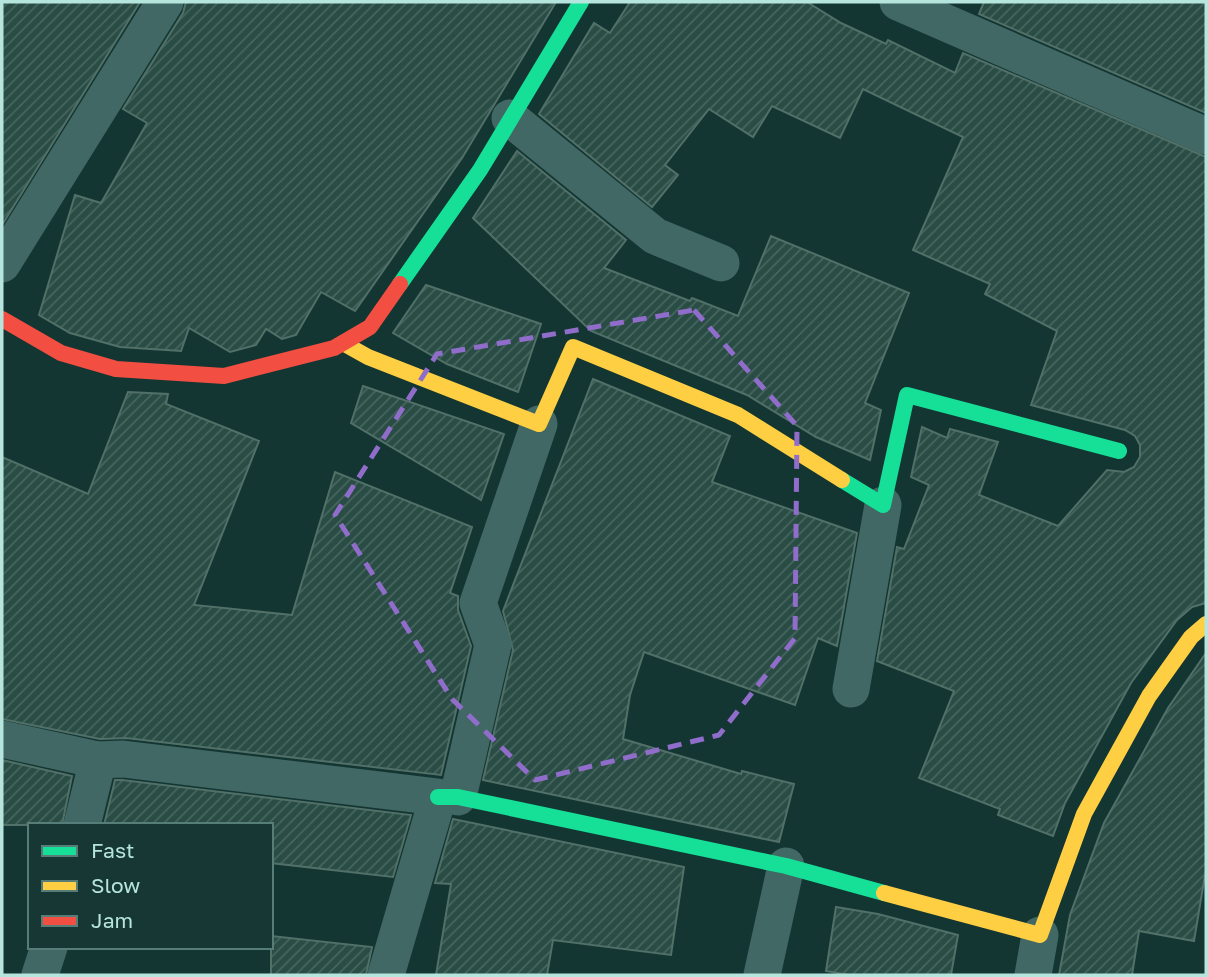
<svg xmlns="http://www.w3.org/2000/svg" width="1208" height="977" font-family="'Golos Text',sans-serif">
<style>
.building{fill:url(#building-hatch);stroke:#507068;stroke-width:2}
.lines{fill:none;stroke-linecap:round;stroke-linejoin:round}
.street{stroke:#416864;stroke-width:37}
.fast{stroke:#16e098;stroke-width:16}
.slow{stroke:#ffcf43;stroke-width:16}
.jam{stroke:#f24e42;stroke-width:16}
.marked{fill:none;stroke:#906dca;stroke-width:5;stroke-dasharray:14 9;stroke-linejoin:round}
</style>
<defs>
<pattern id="building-hatch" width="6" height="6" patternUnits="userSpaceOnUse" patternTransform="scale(1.75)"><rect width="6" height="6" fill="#294c44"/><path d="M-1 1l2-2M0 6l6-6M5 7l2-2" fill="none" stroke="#46665f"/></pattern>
</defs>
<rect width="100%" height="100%" fill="#143633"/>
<g class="building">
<path d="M2,2H140L2,225Z"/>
<path d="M186,2H556L462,158L355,311L321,292L296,335L282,339L266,329L256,345L230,352L189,328L181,351L120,347L70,333L39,315L75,195L101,203L147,123L123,109L183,13Z"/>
<path d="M630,2H807L841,23L886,44L888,40L955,73L963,53L1206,157V603L1192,607L1177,620L1131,683L1065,803L1053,836L998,815L1000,809L919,778L954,691L877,661L897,547L904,549L929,485L911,477L922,427L947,438L950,429L998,442L979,495L1058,526L1107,470L1124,472L1134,467L1140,457V445L1135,436L1125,430L1031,405L1057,331L985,294L990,284L913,250L963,137L863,89L840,138L772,106L753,137L709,109L665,165L678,175L652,207L539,114L594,23L610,33Z"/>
<path d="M984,2H1206V113L979,14Z"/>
<path d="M517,151L626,240L604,268L690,301L692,298L738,316L771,236L909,293L865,403L881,410L870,460L816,437L747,395L591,331L473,218Z"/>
<path d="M426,285L541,324L518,392L447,364L393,333Z"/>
<path d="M593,379L730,436L712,482L857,533L837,646L818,638L795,705L644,652L630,695L623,739L741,774L742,771L794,784L779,842L483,780L513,650L503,611Z"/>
<path d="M363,386L504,434L481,500L351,423Z"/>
<path d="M128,392L168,394L166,404L259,441L194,605L292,615L335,472L472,527L450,593L458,596V610L471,646L441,775L126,738L100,739L2,719V457L88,494Z"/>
<path d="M1206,653V869L1194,941L1139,931L1132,975H1059L1070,915L1104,823L1168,708Z"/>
<path d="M2,760L72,776L62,825H2Z"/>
<path d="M115,780H122L411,815L393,877L271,863V825H104Z"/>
<path d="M453,819L684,867L671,955L553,940L547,975H436L451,884L435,883Z"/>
<path d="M836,907L878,914L958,935L951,975H849L826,971Z"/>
<path d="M271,936L372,947L366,975H271Z"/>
</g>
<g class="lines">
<g class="street">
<path d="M898,2L1206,136"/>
<path d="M510,118L655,236L721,263"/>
<path d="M2,264L165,2"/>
<path d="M851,689L883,505"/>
<path d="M2,739L98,760"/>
<path d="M458,797L493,645L478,603L539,424"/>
<path d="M82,825L98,760L123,759L438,797L386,975"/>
<path d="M40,975L49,947"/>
<path d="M762,975L786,866"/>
<path d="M1033,975L1040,935"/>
</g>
<g class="fast">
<path d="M400,284L480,170L581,2"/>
<path d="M842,480L883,505L907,395L1119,451"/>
<path d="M438,797H458L786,866L884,893"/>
</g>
<g class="slow">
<path d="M343,343L368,357L539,424L573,347L738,415L842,480"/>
<path d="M884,893L1040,935L1084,814L1149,696L1191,637L1206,624"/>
</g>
<path class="jam" d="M2,319L61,353L116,369L224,376L334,348L370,327L400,284"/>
</g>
<path class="marked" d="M694,310L797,426L795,638L719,735L535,780L452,699L335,515L437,354Z"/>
<rect width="1208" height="977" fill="none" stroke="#b6e5dd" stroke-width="7"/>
<rect x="28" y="823" width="245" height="126" fill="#163733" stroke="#567d77" stroke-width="2"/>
<rect x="42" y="846" width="35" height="10" fill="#16e098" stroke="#567d77" stroke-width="2"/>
<text x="91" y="858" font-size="21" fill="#b6e5dd">Fast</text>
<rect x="42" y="881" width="35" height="10" fill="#ffcf43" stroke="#567d77" stroke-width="2"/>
<text x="91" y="893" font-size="21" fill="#b6e5dd">Slow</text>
<rect x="42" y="916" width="35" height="10" fill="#f24e42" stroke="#567d77" stroke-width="2"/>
<text x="91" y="928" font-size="21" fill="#b6e5dd">Jam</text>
</svg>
